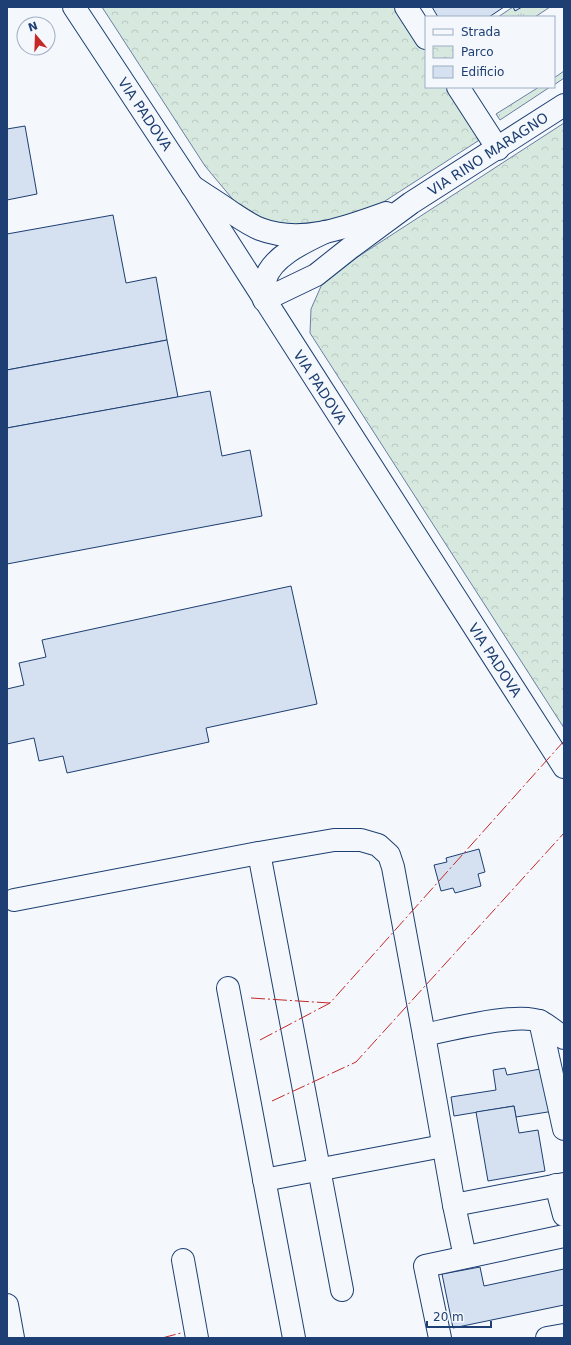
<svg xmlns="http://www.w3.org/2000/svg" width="571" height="1345" font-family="'DejaVu Sans',sans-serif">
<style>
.grass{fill:url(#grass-tufts);stroke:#687fa3}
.park{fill:url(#park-crowns);stroke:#687fa3}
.building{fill:#d5e0f0;stroke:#1d3f73}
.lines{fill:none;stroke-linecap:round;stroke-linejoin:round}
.minor-casing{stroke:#1d3f73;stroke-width:24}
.major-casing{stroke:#1d3f73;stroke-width:24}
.minor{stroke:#f4f7fb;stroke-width:22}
.major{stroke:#f4f7fb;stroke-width:22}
.power{stroke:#c62828;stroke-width:1;stroke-dasharray:14 3 2 3;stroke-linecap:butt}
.labels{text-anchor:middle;stroke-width:3;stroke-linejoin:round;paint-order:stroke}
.street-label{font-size:14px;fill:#1d3f73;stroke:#f4f7fb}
</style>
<defs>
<pattern id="grass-tufts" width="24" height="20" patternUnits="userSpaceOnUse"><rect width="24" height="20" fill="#d7e8df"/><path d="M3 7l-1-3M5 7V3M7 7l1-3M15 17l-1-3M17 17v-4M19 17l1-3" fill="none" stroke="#b8c8c3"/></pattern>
<pattern id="park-crowns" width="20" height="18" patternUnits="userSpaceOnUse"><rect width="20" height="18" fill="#d7e8df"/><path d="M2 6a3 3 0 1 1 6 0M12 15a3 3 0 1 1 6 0" fill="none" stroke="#b8c8c3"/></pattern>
</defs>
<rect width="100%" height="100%" fill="#f4f7fb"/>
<g class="grass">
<path d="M513,7H550L535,17H498Z"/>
<path d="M564,71V78L554,85V78Z"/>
<path d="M539,87H550L500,120L496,114Z"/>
</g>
<g class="park">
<path d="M102,7H399L426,48V87H452L484,137L382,203L339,222L292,226L256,220L235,202L205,166Z"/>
<path d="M564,123V728L310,333L311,309L322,284L356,258Z"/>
</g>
<g class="building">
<path d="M432,7H504L489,17H438Z"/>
<path d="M513,7H522L515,11Z"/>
<path d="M25,126L37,194L7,200V129Z"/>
<path d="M113,215L126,283L156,277L167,340L7,370V234Z"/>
<path d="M167,340L178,397L7,428V370Z"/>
<path d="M210,391L222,456L250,450L262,516L7,564V428Z"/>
<path d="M291,586L317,704L206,728L209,742L67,773L63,756L39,761L34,738L7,744V689L24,685L19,663L46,657L42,640Z"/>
<path d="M479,849L485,872L478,874L481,886L455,893L453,888L441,891L434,865L447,862L446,858Z"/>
<path d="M505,1068L507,1075L546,1068L554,1111L516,1117L514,1106L454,1116L451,1097L496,1090L493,1070Z"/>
<path d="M514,1106L519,1133L538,1130L545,1171L488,1181L476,1112Z"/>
<path d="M480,1267L484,1286L564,1269V1305L453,1328L442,1274Z"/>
</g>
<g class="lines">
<defs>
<g id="minor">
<path d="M406,7L426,38"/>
<path d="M458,87L498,149"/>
<path d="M192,186C205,195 218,203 231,212C240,218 250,225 260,229C302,245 347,227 386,213"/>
<path d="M325,232C306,241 270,257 265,281C264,287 265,294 264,300L316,275L350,248L411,203L564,105"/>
<path d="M259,853L342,1290"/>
<path d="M14,900L259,853L334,840H361L378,845L389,855L393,867L424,1035"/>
<path d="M228,988L294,1338"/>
<path d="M540,1021L564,1129"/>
<path d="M264,1180L443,1146"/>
<path d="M556,1185L564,1215"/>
<path d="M454,1205L564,1184"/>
<path d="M465,1257L454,1205L424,1035C449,1030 520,1011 541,1022C549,1026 557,1033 564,1038"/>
<path d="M183,1260L197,1338"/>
<path d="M440,1338L425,1266L564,1236"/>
<path d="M547,1338L564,1335"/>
</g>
<g id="major">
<path d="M74,7L192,186L564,767"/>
<path d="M7,1305L13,1338"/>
</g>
</defs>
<use href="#minor" class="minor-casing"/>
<use href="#major" class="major-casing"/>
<use href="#minor" class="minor"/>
<use href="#major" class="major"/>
<g class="power">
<path d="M251,998L330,1003"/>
<path d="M260,1040L330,1003L564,741"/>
<path d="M272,1101L356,1062L564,833"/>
<path d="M162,1338L181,1333"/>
</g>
</g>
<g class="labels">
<g class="street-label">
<text transform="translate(145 114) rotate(56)" y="5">VIA PADOVA</text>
<text transform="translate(488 154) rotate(-33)" y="5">VIA RINO MARAGNO</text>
<text transform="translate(320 387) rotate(57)" y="5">VIA PADOVA</text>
<text transform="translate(495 660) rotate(57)" y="5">VIA PADOVA</text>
</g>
</g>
<rect width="571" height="1345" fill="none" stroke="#1d3f73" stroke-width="16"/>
<rect x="425" y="16" width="130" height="72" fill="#f4f7fb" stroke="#9eadc5"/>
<rect x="433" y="29" width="20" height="6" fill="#f4f7fb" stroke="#9eadc5"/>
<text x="461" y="36" font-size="12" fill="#1d3f73">Strada</text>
<rect x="433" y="46" width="20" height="12" fill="url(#park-crowns)" stroke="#9eadc5"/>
<text x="461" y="56" font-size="12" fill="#1d3f73">Parco</text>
<rect x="433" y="66" width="20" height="12" fill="#d5e0f0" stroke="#9eadc5"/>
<text x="461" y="76" font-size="12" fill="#1d3f73">Edificio</text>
<g transform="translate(36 36) rotate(341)"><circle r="19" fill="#f4f7fb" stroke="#9eadc5"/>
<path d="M0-3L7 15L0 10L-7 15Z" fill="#c62828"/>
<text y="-6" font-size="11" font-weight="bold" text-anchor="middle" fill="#1d3f73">N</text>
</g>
<path d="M427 1321v6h64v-6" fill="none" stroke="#1d3f73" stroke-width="2"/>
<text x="433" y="1321" font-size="12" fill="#1d3f73" stroke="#f4f7fb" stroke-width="3" paint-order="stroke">20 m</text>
</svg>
